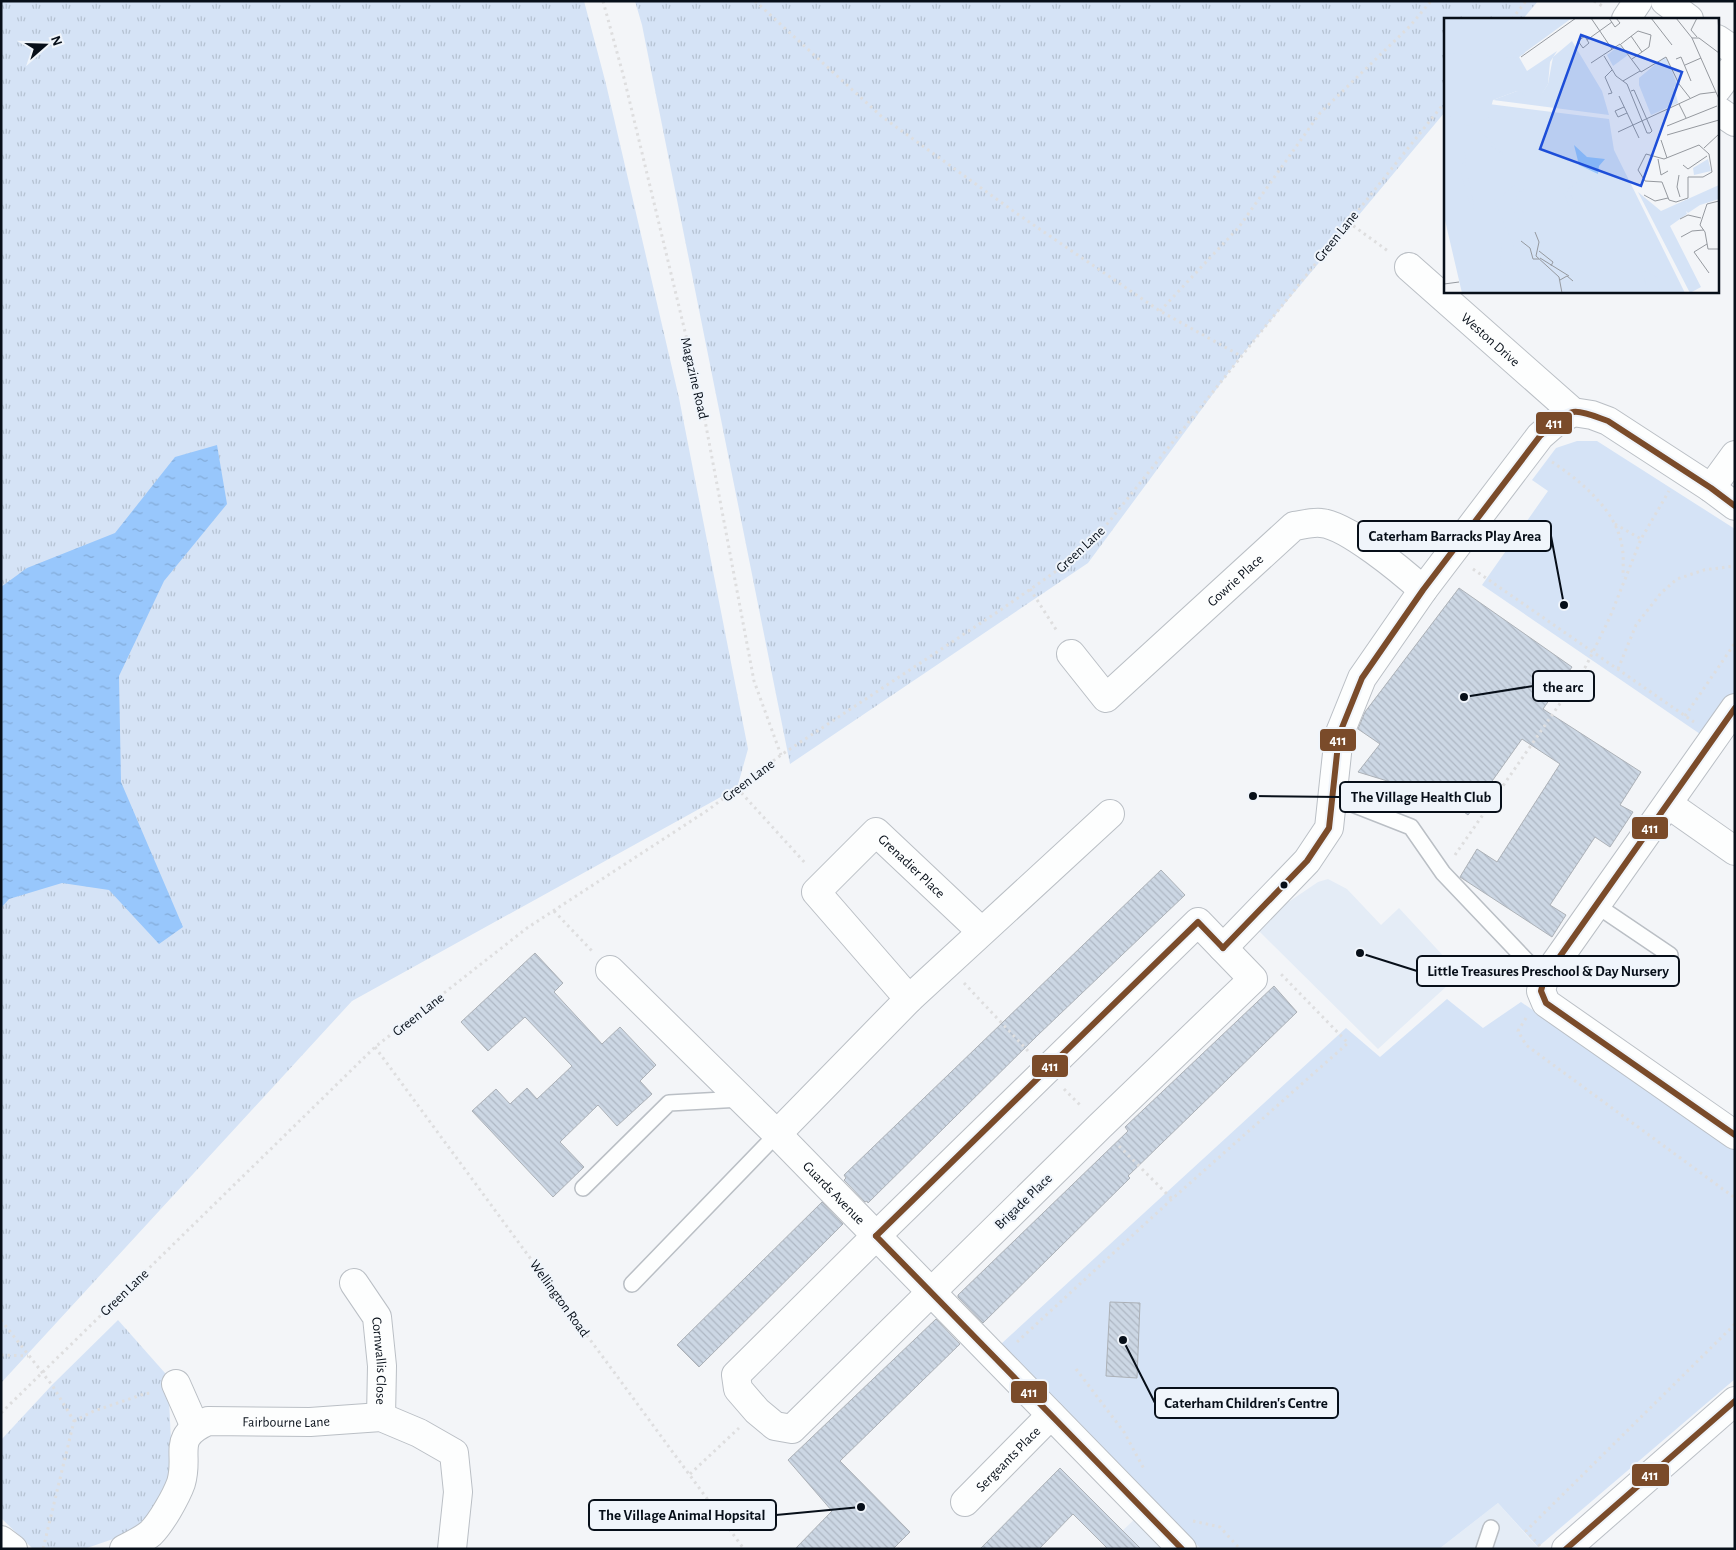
<svg xmlns="http://www.w3.org/2000/svg" width="1736" height="1550" font-family="'Alegreya Sans',sans-serif">
<style>
.built{fill:#e4ecf6}
.grass{fill:url(#grass-tufts)}
.park{fill:#d5e3f6}
.water{fill:url(#water-ripples)}
.building{fill:url(#building-back-hatch);stroke:#acb1b7}
.lines{fill:none;stroke-linecap:round;stroke-linejoin:round}
.lane-casing{stroke:#babfc5;stroke-width:18}
.street-casing{stroke:#babfc5;stroke-width:30}
.path{stroke:#dededf;stroke-width:3;stroke-dasharray:2.5 4;stroke-linecap:butt}
.lane{stroke:#fdfefe;stroke-width:15}
.street{stroke:#fdfefe;stroke-width:28}
.bus-1-casing{stroke:#f0f5fb;stroke-width:10}
.bus-1{stroke:#7a4b2a;stroke-width:6}
.bus-dot{fill:#070f19;stroke:#f0f5fb;stroke-width:2}
.labels{text-anchor:middle;stroke-width:4;stroke-linejoin:round;paint-order:stroke}
.street-label{font-size:14px;fill:#070f19;stroke:#f0f5fb}
.inset-road{fill:none;stroke:#95999f;stroke-width:1}
.view{fill:#1d4ed8;fill-opacity:0.15;stroke:#1d4ed8;stroke-width:2.5}
.inset-edge{fill:none;stroke:#070f19;stroke-width:2.5}
.leader{fill:none;stroke:#070f19;stroke-width:2}
.callout-dot{fill:#070f19;stroke:#f0f5fb;stroke-width:2}
.callout{fill:#f0f5fb;stroke:#070f19;stroke-width:2}
.callout-label{font-size:15px;text-anchor:middle;font-weight:bold;fill:#070f19}
.line-badge{stroke:#f0f5fb;stroke-width:2}
.badge-label{font-size:14px;text-anchor:middle;font-weight:bold;fill:#fff}
</style>
<defs>
<pattern id="grass-tufts" width="24" height="20" patternUnits="userSpaceOnUse" patternTransform="scale(1.25)"><rect width="24" height="20" fill="#d5e3f6"/><path d="M3 7l-1-3M5 7V3M7 7l1-3M15 17l-1-3M17 17v-4M19 17l1-3" fill="none" stroke="#b5c2d2"/></pattern>
<pattern id="water-ripples" width="26" height="14" patternUnits="userSpaceOnUse" patternTransform="scale(1.25)"><rect width="26" height="14" fill="#98c7fc"/><path d="M2 4q2-2 4 0t4 0M15 11q2-2 4 0t4 0" fill="none" stroke="#82aad7"/></pattern>
<pattern id="building-back-hatch" width="6" height="6" patternUnits="userSpaceOnUse" patternTransform="scale(1.25)"><rect width="6" height="6" fill="#ccd7e4"/><path d="M-1 5l2 2M0 0l6 6M5-1l2 2" fill="none" stroke="#aeb7c3"/></pattern>
</defs>
<rect width="100%" height="100%" fill="#f3f5f8"/>
<g class="built">
<path d="M1328,879L1347,889L1381,925L1399,908L1460,974L1378,1049L1259,931L1287,903L1318,882Z"/>
<path d="M1154,1501L1201,1549H1103Z"/>
<path d="M1498,1503L1539,1549H1439Z"/>
</g>
<g class="grass">
<path d="M1,1H584L606,84L679,398L748,749L737,788L352,1001L1,1383Z"/>
<path d="M635,1H1538L1523,19H1445V112L1241,356L1088,563L790,764L642,25Z"/>
<path d="M118,1320L165,1373L169,1400L171,1441L169,1479L155,1506L140,1526L119,1537L84,1549H33L1,1518V1440L52,1385Z"/>
</g>
<g class="park">
<path d="M1577,441H1597L1735,529V691L1703,736L1482,585L1548,491L1532,480L1556,448Z"/>
<path d="M1447,999L1483,1028L1521,1002L1735,1149V1379L1538,1547L1498,1503L1439,1549H1201L1001,1344L1346,1028L1380,1057Z"/>
</g>
<path class="water" d="M217,445L227,504L164,581L119,676L121,782L183,927L159,944L109,890L62,883L9,899L1,908V587L27,568L115,533L175,457Z"/>
<g class="building">
<path d="M1459,588L1572,667L1543,709L1641,772L1620,805L1633,812L1610,847L1595,837L1550,905L1566,915L1552,937L1460,877L1477,849L1497,862L1560,764L1522,739L1468,815L1440,794L1429,809L1394,783L1358,772L1380,744L1358,729L1365,712Z"/>
<path d="M1161,870L1185,895L1038,1035L868,1203L867,1201L865,1202L844,1180L846,1178L844,1175Z"/>
<path d="M535,953L563,983L554,992L602,1044L620,1027L656,1065L640,1081L652,1094L617,1126L598,1105L560,1142L584,1167L553,1197L472,1111L496,1089L510,1104L527,1088L537,1099L572,1066L525,1017L488,1051L461,1022Z"/>
<path d="M1274,986L1297,1012L1128,1176L1130,1178L983,1323L958,1297V1295L1128,1131L1125,1127Z"/>
<path d="M822,1202L843,1224L699,1367L677,1345Z"/>
<path d="M1110,1302L1140,1303L1137,1378L1106,1376Z"/>
<path d="M936,1319L960,1344L840,1461L910,1532L893,1549H795L832,1511L788,1460Z"/>
<path d="M1060,1468L1141,1549H1108L1073,1514L1039,1549H980Z"/>
</g>
<g class="lines">
<defs>
<g id="lane">
<path d="M1332,796L1411,827L1443,873L1544,979"/>
<path d="M1596,905L1670,955"/>
<path d="M583,1188L669,1103L741,1099"/>
<path d="M632,1284L777,1134"/>
<path d="M1484,1549L1491,1528"/>
</g>
<g id="street">
<path d="M1665,1L1689,19"/>
<path d="M1626,19L1638,1"/>
<path d="M1717,39L1735,51"/>
<path d="M1717,89L1735,65"/>
<path d="M1717,110L1735,122"/>
<path id="s1" d="M1409,267L1573,412L1592,415L1608,421L1711,488L1735,506"/>
<path d="M1711,488L1735,455"/>
<path id="s2" d="M1071,654L1106,698L1294,526C1302,525 1312,522 1321,523C1347,525 1403,572 1423,590"/>
<path d="M1735,708L1544,979L1541,991L1546,1003L1735,1135"/>
<path d="M1668,804L1735,851"/>
<path d="M1198,922L1253,979L1100,1126L792,1429L775,1426L757,1411L738,1389L736,1375L876,1236Z"/>
<path d="M1223,948L1307,861L1329,828L1339,735L1362,678L1423,590L1540,436L1556,422L1573,412"/>
<path id="s3" d="M610,970L777,1134L1182,1549"/>
<path id="s4" d="M909,999L816,892L876,832L981,931"/>
<path d="M777,1134L909,999L1110,814"/>
<path id="s5" d="M354,1283L377,1317L382,1366L381,1417"/>
<path d="M176,1384L195,1427"/>
<path id="s6" d="M965,1502L1051,1415"/>
<path d="M1,1540L13,1549"/>
<path id="s7" d="M124,1549C132,1545 144,1539 151,1533C161,1523 176,1497 181,1483C190,1453 170,1438 208,1421L310,1422L381,1417L419,1433L454,1453L458,1492L452,1549"/>
<path d="M1566,1549L1735,1401"/>
</g>
</defs>
<use href="#lane" class="lane-casing"/>
<use href="#street" class="street-casing"/>
<g class="path">
<path d="M603,1L624,78L700,394L754,681L781,755"/>
<path d="M755,1L881,116L1016,213L1160,311L1241,356"/>
<path d="M1594,1L1604,7"/>
<path d="M1512,19L1526,1"/>
<path d="M1348,222L1388,251"/>
<path d="M1160,311L1239,227L1320,113L1410,26L1431,1"/>
<path d="M1552,462C1581,481 1616,510 1622,546C1624,557 1623,567 1623,577"/>
<path d="M1615,524L1641,539"/>
<path d="M1473,569L1694,722"/>
<path d="M1030,589L1057,631"/>
<path d="M1618,669L1636,625L1661,593L1677,579L1704,570L1735,566"/>
<path d="M1685,716L1735,643"/>
<path d="M737,788L806,864"/>
<path d="M1455,855L1586,666L1610,617L1641,539L1669,491"/>
<path d="M554,911L592,951"/>
<path d="M964,983L1028,1051"/>
<path d="M1526,1018L1518,1031L1526,1045L1735,1198"/>
<path d="M375,1047L744,1549"/>
<path d="M1064,1089L1082,1107"/>
<path d="M1119,1146L1172,1199"/>
<path d="M1,1320L52,1385L74,1421L43,1549"/>
<path d="M1017,1342L1172,1199L1348,1043L1280,973"/>
<path d="M1,1355L28,1356"/>
<path d="M1076,1369L1124,1432L1144,1469"/>
<path d="M1,1413L375,1047L527,928L708,810L781,755L1002,609L1065,565L1108,523L1445,102"/>
<path d="M74,1421L94,1411L144,1394L150,1393"/>
<path d="M690,1474L739,1428"/>
<path d="M1193,1521L1220,1527L1240,1549"/>
<path d="M1540,1546L1526,1531L1735,1324"/>
</g>
<use href="#lane" class="lane"/>
<use href="#street" class="street"/>
<defs>
<g id="bus-1">
<path d="M1735,708L1544,979L1541,991L1546,1003L1735,1135"/>
<path d="M1223,948L1307,861L1329,828L1339,735L1362,678L1423,590L1540,436C1548,429 1562,414 1573,412C1582,410 1599,418 1608,421L1711,488L1735,506"/>
<path d="M876,1236L1198,922L1223,948"/>
<path d="M876,1236L1182,1549"/>
<path d="M1566,1549L1735,1401"/>
</g>
</defs>
<use href="#bus-1" class="bus-1-casing"/>
<use href="#bus-1" class="bus-1"/>
</g>
<circle class="bus-dot" cx="1284" cy="885" r="4.5"/>
<g class="labels">
<g class="street-label">
<text transform="translate(1336 236) rotate(-51)" y="5">Green Lane</text>
<text dy="5" stroke="none"><textPath href="#s1" startOffset="109">Weston Drive</textPath></text>
<text transform="translate(695 378) rotate(77)" y="5">Magazine Road</text>
<text transform="translate(1080 549) rotate(-43)" y="5">Green Lane</text>
<text dy="5" stroke="none"><textPath href="#s2" startOffset="231">Gowrie Place</textPath></text>
<text transform="translate(748 780) rotate(-37)" y="5">Green Lane</text>
<text dy="5" stroke="none"><textPath href="#s4" startOffset="276">Grenadier Place</textPath></text>
<text transform="translate(418 1014) rotate(-38)" y="5">Green Lane</text>
<text dy="5" stroke="none"><textPath href="#s3" startOffset="316">Guards Avenue</textPath></text>
<text transform="translate(1023 1201) rotate(-44)" y="5">Brigade Place</text>
<text transform="translate(124 1292) rotate(-44)" y="5">Green Lane</text>
<text transform="translate(560 1298) rotate(54)" y="5">Wellington Road</text>
<text dy="5" stroke="none"><textPath href="#s5" startOffset="85">Cornwallis Close</textPath></text>
<text dy="5" stroke="none"><textPath href="#s7" startOffset="242">Fairbourne Lane</textPath></text>
<text dy="5" stroke="none"><textPath href="#s6" startOffset="61">Sergeants Place</textPath></text>
</g>
</g>
<g transform="translate(1444 18)">
<rect width="275" height="275" fill="#f3f5f8"/>
<path d="M128,23L158,73L165,97L49,82L73,73L98,75L104,66L109,39ZM29,84L165,101L170,132L241,275H18L0,198V91ZM264,141L267,153L250,157L249,150Z" fill="#d5e3f6"/>
<path d="M66,0L81,35L75,39L83,53L113,33L106,44L104,66L98,76L84,79L73,73L49,82L44,100L24,108L19,106L20,99L8,95L0,109V32ZM39,116L52,128L61,138L46,127L34,125ZM21,134L22,151L31,191L27,190L17,156ZM121,158L127,164L138,159L149,171L132,164L123,172L133,186L138,182L141,185L136,194L130,196L115,167V162ZM70,167L82,172L72,175L73,185L86,203L80,209L59,177ZM50,181L75,241L60,259L56,248L58,225L45,186ZM197,252L213,259L215,270L222,275H205Z" fill="#d5e3f6"/>
<path d="M138,161L149,171L133,186L123,172Z" fill="#d5e3f6"/>
<path d="M0,0H128L73,40L0,35ZM176,27L184,37L169,48L163,37ZM220,39L224,42L233,67L230,69L234,85L207,97L195,67V60ZM275,167V181L256,187L244,195L242,193L243,196L226,208L257,269L246,275L194,174L217,193Z" fill="#d5e3f6"/>
<path d="M130,127L143,139L161,141L155,148L154,156L135,147Z" fill="#98c7fc"/>
<path class="inset-road" d="M147,0L168,31M165,0L171,9L176,5L172,0M207,0L228,27M232,0L248,20H255L275,35M274,0L275,15M187,18L198,34M253,19L247,12L253,0M248,20L275,81M143,22L145,25L139,30L134,23L141,18L143,22L168,4M177,26L194,13L207,17L205,29L188,41M160,38L172,58L183,66L203,115H206L208,113L190,72L187,73M77,39L132,0M232,41L237,39L247,63M147,45L176,26L197,54L222,39L235,66L246,80M241,47L257,40M179,63L196,53M164,76L168,75L161,59L168,52M175,78L195,120M235,86L242,100M180,89L171,93L174,99L183,95M223,108L273,88M174,114L256,76L272,74M223,117L275,102M217,122L223,140M255,127L265,136L268,154L259,159H244V180L232,184L225,182L218,164L201,163L194,152L202,136L220,141ZM260,130L275,116M214,141L217,157L224,153M239,147L244,151L263,138M235,157L233,169L236,179M200,177L211,183L224,180M275,183L263,186L256,207L261,214L264,231H275M236,201L244,197L257,200M91,214L95,224L92,238L115,259L118,275M237,219L248,213L260,212M77,223L86,230L89,241H95M263,226L250,234L265,255M95,233L109,244L107,248M96,240L125,258M116,262L123,258L129,263M0,266L15,264"/>
<path class="view" d="M137,17L238,54L197,168L96,131Z"/>
<rect width="275" height="275" class="inset-edge"/>
</g>
<path class="leader" d="M1564 605L1551 536M1464 697L1533 686M1253 796L1340 797M1360 953L1417 971M1123 1340L1155 1403M861 1507L776 1515"/>
<g class="callout-dot">
<circle cx="1564" cy="605" r="5"/>
<circle cx="1464" cy="697" r="5"/>
<circle cx="1253" cy="796" r="5"/>
<circle cx="1360" cy="953" r="5"/>
<circle cx="1123" cy="1340" r="5"/>
<circle cx="861" cy="1507" r="5"/>
</g>
<g class="callout">
<rect x="1358" y="521" width="193" height="30" rx="5"/>
<rect x="1533" y="671" width="61" height="30" rx="5"/>
<rect x="1340" y="782" width="161" height="30" rx="5"/>
<rect x="1417" y="956" width="262" height="30" rx="5"/>
<rect x="1155" y="1388" width="183" height="30" rx="5"/>
<rect x="589" y="1500" width="187" height="30" rx="5"/>
</g>
<g class="callout-label">
<text x="1455" y="541">Caterham Barracks Play Area</text>
<text x="1563" y="692">the arc</text>
<text x="1421" y="802">The Village Health Club</text>
<text x="1548" y="976">Little Treasures Preschool &amp; Day Nursery</text>
<text x="1246" y="1408">Caterham Children's Centre</text>
<text x="682" y="1520">The Village Animal Hopsital</text>
</g>
<g class="line-badge">
<rect x="1535" y="411" width="38" height="24" rx="5" fill="#7a4b2a"/>
<rect x="1319" y="728" width="38" height="24" rx="5" fill="#7a4b2a"/>
<rect x="1631" y="816" width="38" height="24" rx="5" fill="#7a4b2a"/>
<rect x="1031" y="1054" width="38" height="24" rx="5" fill="#7a4b2a"/>
<rect x="1010" y="1380" width="38" height="24" rx="5" fill="#7a4b2a"/>
<rect x="1631" y="1463" width="39" height="24" rx="5" fill="#7a4b2a"/>
</g>
<g class="badge-label">
<text x="1554" y="428">411</text>
<text x="1338" y="745">411</text>
<text x="1650" y="833">411</text>
<text x="1050" y="1071">411</text>
<text x="1029" y="1397">411</text>
<text x="1650" y="1480">411</text>
</g>
<rect width="1736" height="1550" fill="none" stroke="#070f19" stroke-width="5"/>
<g transform="translate(45 45) rotate(70)" stroke="#f0f5fb" stroke-width="4" paint-order="stroke">
<path d="M0-4L9 19L0 12L-9 19Z" fill="#070f19"/>
<text y="-8" font-size="14" font-weight="bold" text-anchor="middle" fill="#070f19">N</text>
</g>
</svg>
